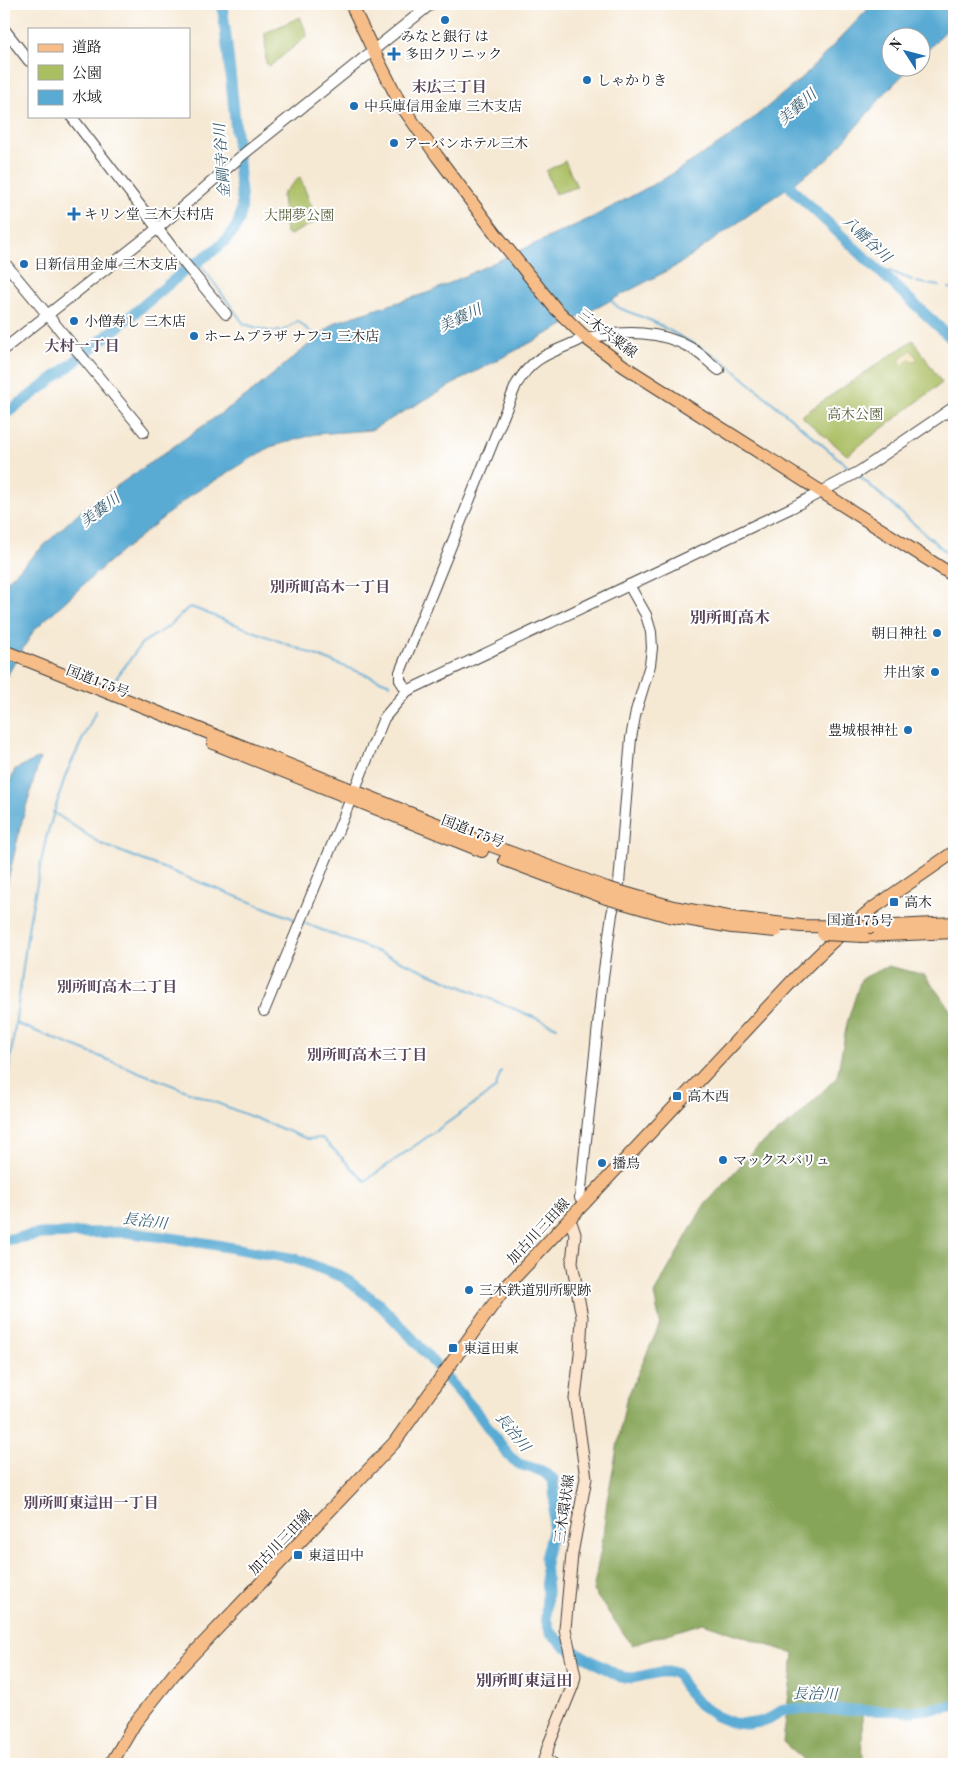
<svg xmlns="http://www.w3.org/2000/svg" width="958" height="1768" font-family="'Old Standard TT','Noto Serif JP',serif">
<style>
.green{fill:#aabe62;stroke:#636d3f}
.forest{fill:#87a558;stroke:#52603a}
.sand{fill:#eeda9e;stroke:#857b5d}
.water{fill:#5aabd4;stroke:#3b6478}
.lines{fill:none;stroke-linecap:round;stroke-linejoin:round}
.stream{stroke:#5aabd4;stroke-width:2}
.river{stroke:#5aabd4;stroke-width:11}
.tertiary-casing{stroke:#3d3b38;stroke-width:12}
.secondary-casing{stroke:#3d3b38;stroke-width:13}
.primary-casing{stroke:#3d3b38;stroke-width:14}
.trunk-casing{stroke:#3d3b38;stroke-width:14}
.tertiary{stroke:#fff;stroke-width:10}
.secondary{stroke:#fce5cf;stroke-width:11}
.primary{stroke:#f7bd88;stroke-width:12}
.trunk{stroke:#f7bd88;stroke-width:12}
.trunk-bridge-casing{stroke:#3d3b38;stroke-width:14;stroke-linecap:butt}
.trunk-bridge{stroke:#f7bd88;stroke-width:12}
.poi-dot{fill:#1f6fb2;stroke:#fff;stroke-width:2}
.labels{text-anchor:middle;stroke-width:4;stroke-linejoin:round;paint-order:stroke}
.poi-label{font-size:14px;fill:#1c1c1c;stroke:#fff;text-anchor:start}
.park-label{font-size:14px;fill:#555d38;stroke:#fff}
.street-label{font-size:14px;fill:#1c1c1c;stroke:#fff}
.neighbourhood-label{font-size:15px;font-weight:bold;fill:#584459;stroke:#fff}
.water-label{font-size:15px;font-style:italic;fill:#385c6f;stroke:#fff}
.quarter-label{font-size:16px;font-weight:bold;fill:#584459;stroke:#fff}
</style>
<rect width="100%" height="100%" fill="#fff"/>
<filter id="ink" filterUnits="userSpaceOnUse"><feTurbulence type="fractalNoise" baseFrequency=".02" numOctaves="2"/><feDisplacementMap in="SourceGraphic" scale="10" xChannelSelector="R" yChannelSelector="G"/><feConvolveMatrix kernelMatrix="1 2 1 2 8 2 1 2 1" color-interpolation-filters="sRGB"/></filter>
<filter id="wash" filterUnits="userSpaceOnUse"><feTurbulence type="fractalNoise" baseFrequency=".0096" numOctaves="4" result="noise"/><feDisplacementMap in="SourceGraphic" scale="20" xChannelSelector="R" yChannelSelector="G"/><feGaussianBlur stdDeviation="1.12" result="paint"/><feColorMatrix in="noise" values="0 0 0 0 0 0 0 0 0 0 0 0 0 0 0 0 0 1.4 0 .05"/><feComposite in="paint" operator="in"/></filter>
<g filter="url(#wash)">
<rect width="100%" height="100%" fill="#f6e9d4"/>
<g class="green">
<path d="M300,17L307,34L306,37L270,66L266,63L265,33Z"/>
<path d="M565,161L577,187L555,194L546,171Z"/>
<path d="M300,177L317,221L290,235L286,233L282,196L284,192Z"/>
<path d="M913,340L942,383L847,455L801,416Z"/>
</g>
<path class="forest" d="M888,966L925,975L954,1015V1702L862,1715L863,1764H808L783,1742L794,1654L703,1623L632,1645L593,1591L602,1543L607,1501L626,1400L660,1324L654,1294L703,1207L756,1148L795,1119L837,1077L847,1023L861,979Z"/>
<path class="sand" d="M911,350L918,359L914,361L909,360L903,365L899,360Z"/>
<g class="water">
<path d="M873,4H954V22L921,57L920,38H890V68H910L887,91L828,159L678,265L471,374L371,430L316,434L270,447L191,495L106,564L34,630L4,681V588L8,580L77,514L253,391L336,322L430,292L593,217L667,177L730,137L766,108L803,77Z"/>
<path d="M40,758L22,821L4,897V798L15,769Z"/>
</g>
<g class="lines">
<g class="stream">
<path d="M198,261L244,324L268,331H283L298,321L318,339"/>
<path d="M876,269L879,267L912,280"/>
<path d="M916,282L939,286"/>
<path d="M949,288L954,289"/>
<path d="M609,299L619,308L652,321L721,359L852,470"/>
<path d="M858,475L954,559"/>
<path d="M114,681L142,643L168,627L188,608L191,607L390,684"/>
<path d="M53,812L101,844L297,920"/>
<path d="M304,923L396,959L557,1027"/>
<path d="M15,1023L308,1139L322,1138L365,1181L495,1089L501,1071"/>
<path d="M4,1107L29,923L46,838L66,774L96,711"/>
</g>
<g class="river">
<path d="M780,175L796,193L954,341"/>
<path d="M4,415C66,371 124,322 182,273C201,258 227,246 238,223C245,206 240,190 239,174C236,117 229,60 222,4"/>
<path d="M4,1240L41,1234L125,1232L193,1241L296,1259L343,1277L379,1304L413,1339L480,1416L509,1456L519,1464L542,1471L553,1479L555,1501L552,1532L545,1558L547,1591L546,1619L550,1632L565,1646L621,1677L633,1678L660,1672H676L685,1688L699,1704L716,1716L733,1723L747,1724L766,1721L784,1709L913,1711L954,1706"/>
</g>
</g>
</g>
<g filter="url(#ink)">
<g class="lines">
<defs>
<g id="tertiary">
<path d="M4,29L29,61"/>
<path d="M71,116L181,259L226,314"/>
<path d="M4,262L144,432"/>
<path d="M592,337C626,331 660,330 691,348C701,354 710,363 719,370"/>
<path d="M4,349L158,228L245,153L431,4"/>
<path d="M407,691L400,680V672L516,385C533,356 549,354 578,341"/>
<path d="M264,1011L384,718L407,691L791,508L860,471L954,407"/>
<path d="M585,1204L580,1198L603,977L612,914L619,883L631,738L636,711L650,665L652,648L651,632L646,615L629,585"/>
</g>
<path id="secondary" d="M551,1764L544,1760L549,1744L573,1685L575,1676L565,1629L572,1554L586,1478L575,1399L580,1354L582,1317L572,1262L575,1234L572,1225L568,1222"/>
<g id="primary">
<path d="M351,4L373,50L401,105L437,156L498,237L555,308L587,339L625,367L954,576"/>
<path d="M111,1764L135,1723L174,1674L394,1443L505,1288L796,977L831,943L869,911L954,852"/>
</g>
<g id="trunk">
<path d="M4,651L487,844L607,888"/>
<path d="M213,743L482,851"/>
<path d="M505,860L606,898"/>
<path d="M874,927L954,923"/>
<path d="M863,936L954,932"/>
</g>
</defs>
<use href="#tertiary" class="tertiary-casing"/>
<use href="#secondary" class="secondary-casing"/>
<use href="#primary" class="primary-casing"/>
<use href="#trunk" class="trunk-casing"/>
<use href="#tertiary" class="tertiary"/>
<use href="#secondary" class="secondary"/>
<use href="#primary" class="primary"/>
<use href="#trunk" class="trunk"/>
<defs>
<g id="trunk-bridge">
<path d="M607,888L673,907L734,918L801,926L874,927"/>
<path d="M606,898L669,916L732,927L776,931"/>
<path d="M823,934L863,936"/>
</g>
</defs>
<use href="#trunk-bridge" class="trunk-bridge-casing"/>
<use href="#trunk-bridge" class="trunk-bridge"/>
</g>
</g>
<g class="poi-dot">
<circle cx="445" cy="20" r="5"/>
<path d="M391.5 46.5h5v5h5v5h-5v5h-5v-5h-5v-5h5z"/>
<circle cx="587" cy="80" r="5"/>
<circle cx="354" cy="106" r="5"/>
<circle cx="394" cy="143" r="5"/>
<path d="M71.5 206.5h5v5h5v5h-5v5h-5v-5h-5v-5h5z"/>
<circle cx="24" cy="264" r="5"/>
<circle cx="74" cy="321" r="5"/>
<circle cx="194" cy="336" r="5"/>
<circle cx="937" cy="633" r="5"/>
<circle cx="935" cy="672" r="5"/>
<circle cx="908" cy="730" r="5"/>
<rect x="889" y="897" width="10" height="10" rx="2.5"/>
<rect x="672" y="1091" width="10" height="10" rx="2.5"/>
<circle cx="723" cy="1160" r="5"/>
<circle cx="602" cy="1163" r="5"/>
<circle cx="469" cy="1290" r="5"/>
<rect x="448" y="1343" width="10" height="10" rx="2.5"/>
<rect x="293" y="1550" width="10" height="10" rx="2.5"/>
</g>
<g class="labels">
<g class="poi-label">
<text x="445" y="41" text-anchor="middle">みなと銀行 は</text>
<text x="405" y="59">多田クリニック</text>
<text x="597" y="85">しゃかりき</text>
<text x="364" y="111">中兵庫信用金庫 三木支店</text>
<text x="404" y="148">アーバンホテル三木</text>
<text x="84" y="219">キリン堂 三木大村店</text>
<text x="34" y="269">日新信用金庫 三木支店</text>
<text x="84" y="326">小僧寿し 三木店</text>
<text x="204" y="341">ホームプラザ ナフコ 三木店</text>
<text x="927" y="638" text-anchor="end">朝日神社</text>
<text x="925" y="677" text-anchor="end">井出家</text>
<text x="898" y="735" text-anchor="end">豊城根神社</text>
<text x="904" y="907">高木</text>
<text x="687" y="1101">高木西</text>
<text x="733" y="1165">マックスバリュ</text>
<text x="612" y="1168">播鳥</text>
<text x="479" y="1295">三木鉄道別所駅跡</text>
<text x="463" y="1353">東這田東</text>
<text x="308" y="1560">東這田中</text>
</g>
<g class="park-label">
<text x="299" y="220">大開夢公園</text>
<text x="855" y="419">高木公園</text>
</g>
<g class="street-label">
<text transform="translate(608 333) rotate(38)" y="5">三木宍粟線</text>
<text transform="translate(98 681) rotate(21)" y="5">国道175号</text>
<text transform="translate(473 831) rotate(21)" y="5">国道175号</text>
<text transform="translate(860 920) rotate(1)" y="5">国道175号</text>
<text transform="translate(538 1231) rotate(-47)" y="5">加古川三田線</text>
<text transform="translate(564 1509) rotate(-82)" y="5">三木環状線</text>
<text transform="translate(280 1542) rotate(-46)" y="5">加古川三田線</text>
</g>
<g class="neighbourhood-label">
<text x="449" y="92">末広三丁目</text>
<text x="82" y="351">大村一丁目</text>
<text x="330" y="592">別所町高木一丁目</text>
<text x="117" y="992">別所町高木二丁目</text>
<text x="367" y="1060">別所町高木三丁目</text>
<text x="91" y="1508">別所町東這田一丁目</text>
</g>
<g class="water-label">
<text transform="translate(797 107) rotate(-41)" y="5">美嚢川</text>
<text transform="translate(222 161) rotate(-94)" y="5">金剛寺谷川</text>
<text transform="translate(867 239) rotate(43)" y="5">八幡谷川</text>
<text transform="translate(460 318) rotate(-25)" y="5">美嚢川</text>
<text transform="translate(100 510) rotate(-37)" y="5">美嚢川</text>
<text transform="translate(145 1221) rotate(7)" y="5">長治川</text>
<text transform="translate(513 1432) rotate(51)" y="5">長治川</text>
<text transform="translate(815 1694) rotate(1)" y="5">長治川</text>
</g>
<g class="quarter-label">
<text x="730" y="623">別所町高木</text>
<text x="524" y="1686">別所町東這田</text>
</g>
</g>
<rect width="958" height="1768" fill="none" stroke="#fff" stroke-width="20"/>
<rect x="28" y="28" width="162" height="90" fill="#ffffff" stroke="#a4a4a4"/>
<rect x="38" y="44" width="25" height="8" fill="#f7bd88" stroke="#a4a4a4"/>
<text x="72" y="52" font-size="15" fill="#1c1c1c">道路</text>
<rect x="38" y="65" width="25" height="15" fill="#aabe62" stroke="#a4a4a4"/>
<text x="72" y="78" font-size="15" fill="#1c1c1c">公園</text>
<rect x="38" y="90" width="25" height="15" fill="#5aabd4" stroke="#a4a4a4"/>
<text x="72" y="102" font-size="15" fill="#1c1c1c">水域</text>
<g transform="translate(906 52) rotate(306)"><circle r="24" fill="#ffffff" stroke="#a4a4a4"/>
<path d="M0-4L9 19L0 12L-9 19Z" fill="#1f6fb2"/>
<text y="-8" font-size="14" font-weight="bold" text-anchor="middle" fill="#1c1c1c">N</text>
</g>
</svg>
